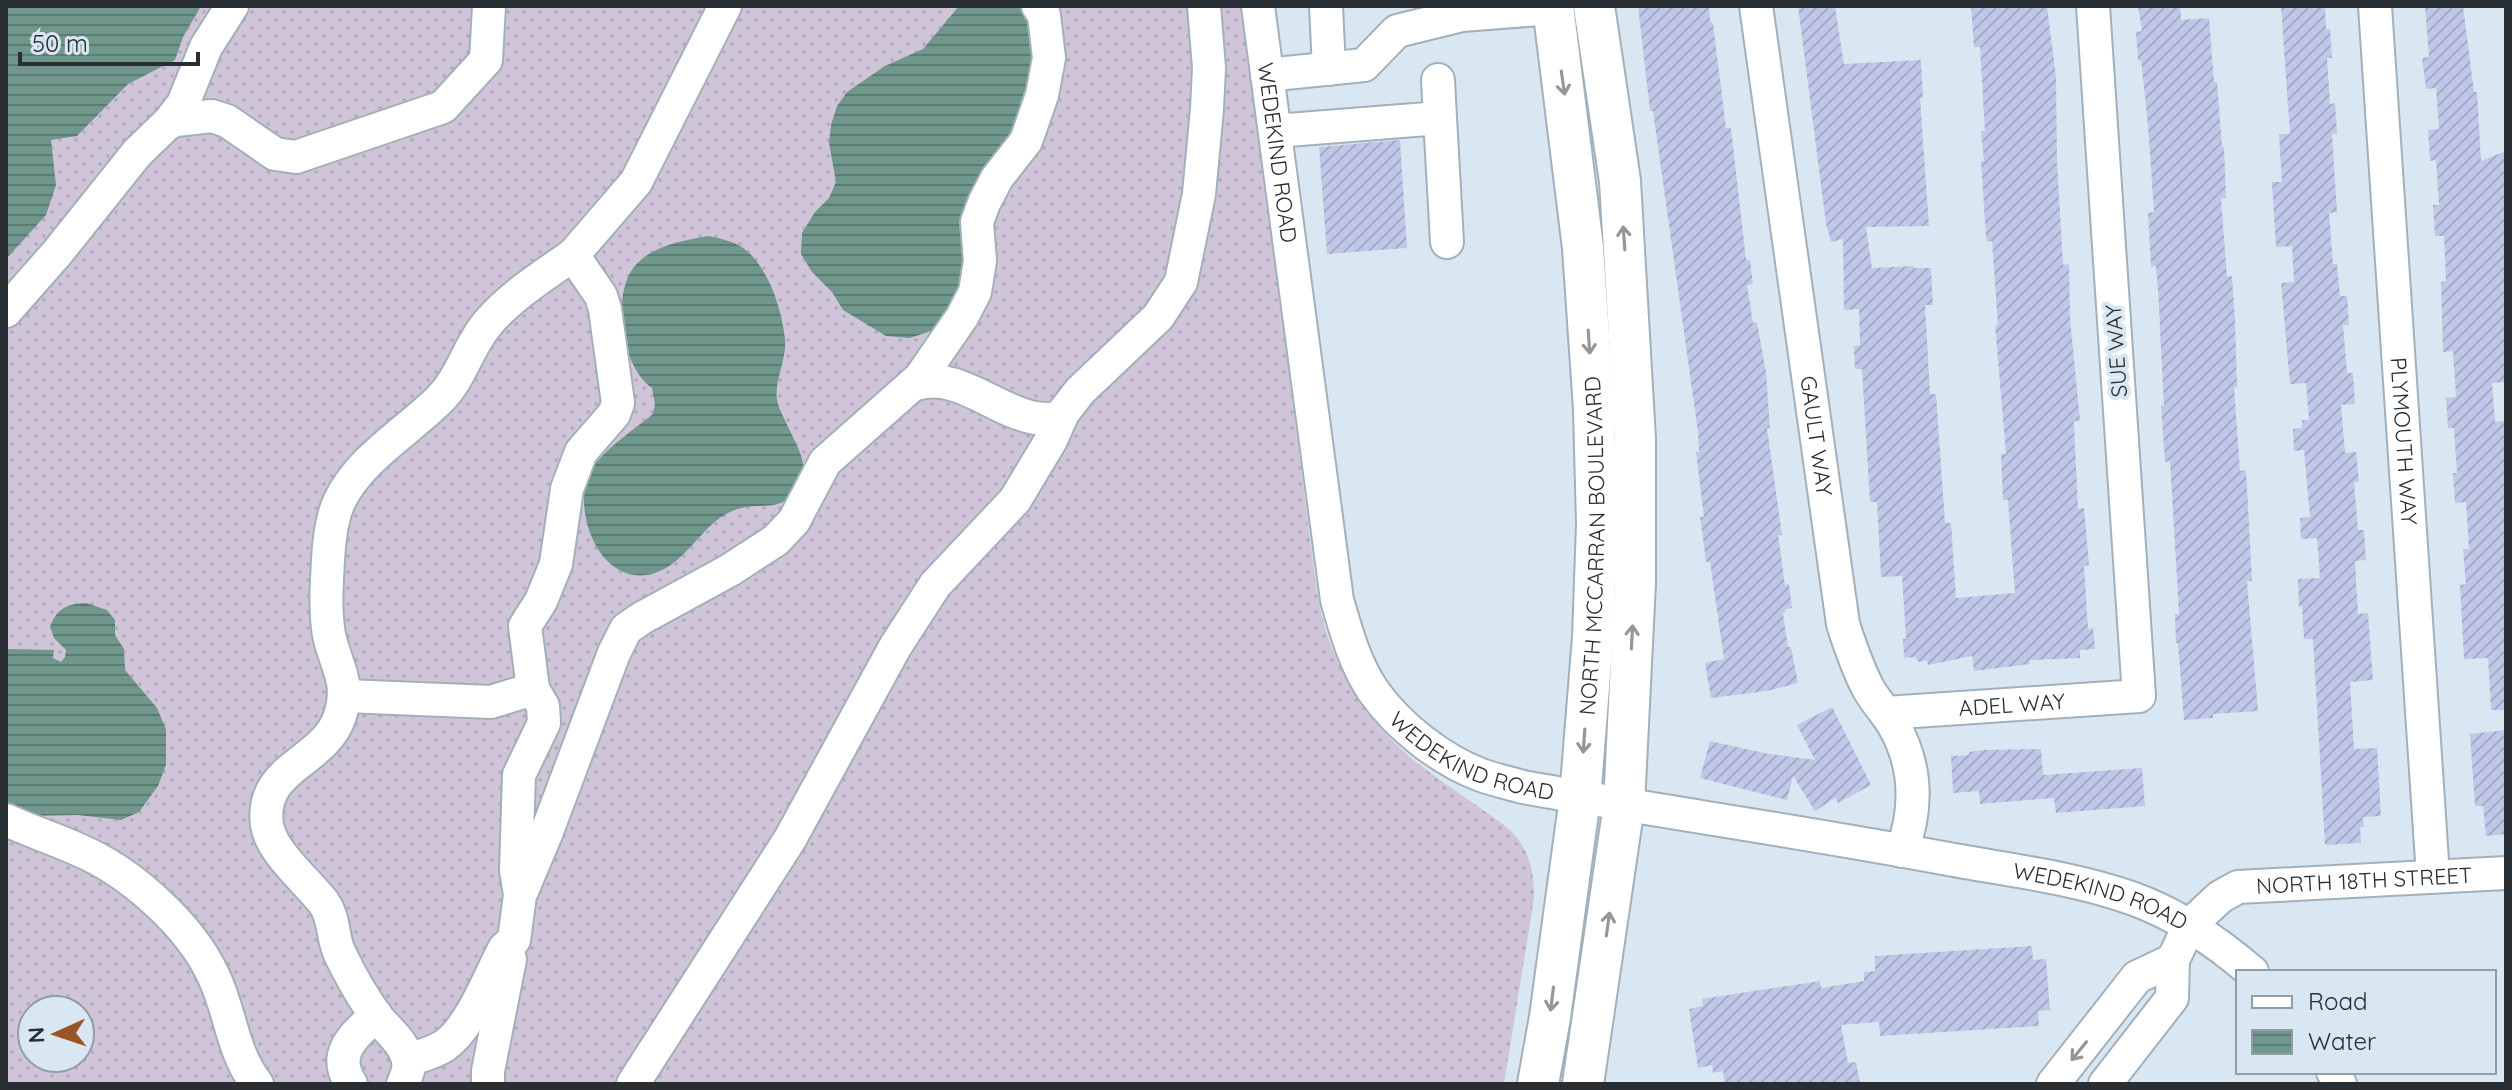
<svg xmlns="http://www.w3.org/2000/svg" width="2512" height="1090" font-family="Quicksand,sans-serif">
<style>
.grass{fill:url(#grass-dots);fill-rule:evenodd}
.water{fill:url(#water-rules)}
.building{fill:url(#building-hatch)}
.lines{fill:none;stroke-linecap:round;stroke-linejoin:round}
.minor-casing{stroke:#a2b0bb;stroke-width:36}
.major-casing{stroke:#a2b0bb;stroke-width:44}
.minor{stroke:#fff;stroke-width:32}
.major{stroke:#fff;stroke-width:40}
.oneway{stroke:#949698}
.labels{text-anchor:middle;stroke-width:8;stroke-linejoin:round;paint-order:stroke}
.street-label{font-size:22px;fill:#282e32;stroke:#d9e7f2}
</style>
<defs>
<pattern id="grass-dots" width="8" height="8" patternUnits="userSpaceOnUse" patternTransform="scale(2)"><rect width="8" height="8" fill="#cfc4d8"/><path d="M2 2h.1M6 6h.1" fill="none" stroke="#b2a9ba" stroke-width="1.8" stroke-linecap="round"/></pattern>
<pattern id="water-rules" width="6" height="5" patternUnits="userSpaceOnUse" patternTransform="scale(2)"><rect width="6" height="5" fill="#70978b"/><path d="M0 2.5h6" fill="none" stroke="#5c7c72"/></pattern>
<pattern id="building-hatch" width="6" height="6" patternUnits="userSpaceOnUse" patternTransform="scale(2)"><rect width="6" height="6" fill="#c0c7e8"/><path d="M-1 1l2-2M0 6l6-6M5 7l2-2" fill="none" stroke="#a5abc7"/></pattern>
</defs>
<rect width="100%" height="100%" fill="#d9e7f2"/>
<path class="grass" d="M6,6H1242L1316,585C1324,643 1348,695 1389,737C1414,764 1446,784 1476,805C1492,817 1511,827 1522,845C1532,861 1534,879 1534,898L1504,1084H6ZM32,1010H80V1058H32Z"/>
<g class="water">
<path d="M6,6H201L183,37L175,60L128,84L77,136L51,140L56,185L46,215L6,259Z"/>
<path d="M959,6H1022L1032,27L1037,77L978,253L945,323L931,331L910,338L886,336L843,310L832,292L812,272L801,254L802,233L815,212L829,198L836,182L829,143L831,125L837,106L847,92L885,66L923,49Z"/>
<path d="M709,236C722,239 737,242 747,251C770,271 782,311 785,339C787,361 772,384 778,404C783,421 807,457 803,471C790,521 761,498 732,511C700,525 687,564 652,574C603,586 576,521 586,482C592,456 633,431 653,414L655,404L652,388C622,368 611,296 634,267C650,246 685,240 709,236Z"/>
<path d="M86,603L107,610L115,620V635L124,649L125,670L157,708L166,729V765L158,786L139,812L121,820L78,815L27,816L6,806V649L54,650L53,658L61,662L65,657L66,650L54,638L50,627C57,608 67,604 86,603Z"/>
</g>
<g class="building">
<path d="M1638,6H1709L1710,21L1713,24L1726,128H1731L1746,260H1750L1753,284L1747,285L1753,323L1757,322L1766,372L1770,428H1767L1782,535H1778L1785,585L1789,584L1792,608L1785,609L1786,612L1783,613L1788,647H1791L1798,683L1767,691L1711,698L1705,663L1724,659L1710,562H1706L1703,538L1700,517H1704L1696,452H1699L1698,432L1653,111H1650Z"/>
<path d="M1798,6H1835L1844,64L1921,60L1923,98H1920L1929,226L1866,227L1872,268L1914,266V268H1931L1933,305H1925L1930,394H1936L1945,523H1951L1956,598L2015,593L2008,500H2003L2001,454H2006L1995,325H1998L1992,241L1987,242L1986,237L1981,161H1984L1981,131H1985L1980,47H1974L1971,6H2047L2056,77L2057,162L2063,265L2069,264L2070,318L2080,421H2074V425L2078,509L2084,508L2089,565L2084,566L2088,629L2093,628L2095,649L2080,650V658L2029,660L2030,664L1974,671L1972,656L1928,665L1927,660L1919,662L1915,657L1904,658L1903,639H1906L1902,576L1881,577L1877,502H1870L1862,369H1855L1854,346L1860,345L1859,309L1844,310L1843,239L1831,242L1826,224Z"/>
<path d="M2138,6H2180L2181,20L2209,18L2214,82H2217L2222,147H2224L2226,198H2221L2227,277L2232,276L2235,322L2237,387H2234L2240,471L2246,470L2252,581H2247L2258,711L2213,714V718L2184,720L2178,643H2176L2175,614H2179L2170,461L2165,462L2161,406H2164L2158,290L2156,266L2151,267L2148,213L2154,212L2148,125L2141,60H2138L2136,32L2142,31Z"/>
<path d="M2281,6H2325L2326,29H2330L2332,58H2327L2330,104L2335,103L2337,134H2332L2337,212L2329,213L2333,264H2337L2340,296H2347L2349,325H2343L2347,373H2353L2355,404L2341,405L2345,453L2356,452L2359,482H2354L2358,530H2364L2366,560L2355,561L2358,614L2368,613L2373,680L2350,682L2354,749L2377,748L2381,816L2363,817L2364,827H2360L2361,843L2325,845L2313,639H2304L2302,606L2299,607L2298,579L2320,578L2317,538L2301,539L2300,518L2310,517L2304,450L2294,451L2293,429L2302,428V420H2309L2306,383L2290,384L2281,283L2294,282L2292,246L2276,247L2272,182H2282L2279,134H2290Z"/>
<path d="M2425,6H2463L2474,92H2477L2481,161L2506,151V382L2492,383L2495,422L2504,421L2505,443L2506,710H2491L2488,658L2464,659L2460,585L2466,584L2463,549H2469L2466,502L2455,503L2453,473H2457L2454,428H2448L2446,398L2456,397L2453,351L2443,352L2441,282L2446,281L2444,236H2435L2433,205H2439L2436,160L2430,161L2428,130L2439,129L2436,88L2426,89L2422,58L2429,57Z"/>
<path d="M1400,140L1407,248L1327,254L1319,147Z"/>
<path d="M1832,707L1871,785L1838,803L1835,798L1815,811L1793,776L1787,800L1700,778L1710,741L1764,753L1815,760L1797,725Z"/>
<path d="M2506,730V834L2486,836L2483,806H2475L2470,734Z"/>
<path d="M2041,749L2043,775L2142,768L2145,806L2056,813L2054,798L1980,804L1979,791L1953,793L1951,756L1969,755V752L1983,750Z"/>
<path d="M2032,946L2033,960L2046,959L2050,1010L2038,1011L2039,1026L1880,1036L1879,1022L1841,1025L1848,1063L1856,1062L1860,1084H1725L1723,1071L1713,1073L1712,1065L1698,1068L1689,1009L1703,1006L1702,999L1820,981L1821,988L1864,981V972L1875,971V956Z"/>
</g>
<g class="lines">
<defs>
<g id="minor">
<path id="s1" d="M1258,6L1337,600C1346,631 1355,665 1374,692C1399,727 1441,760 1481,775C1495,780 1509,783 1523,787C1663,812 1804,832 1943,858C2007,870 2073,877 2134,899C2178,915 2217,942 2252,972"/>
<path d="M1326,6L1329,69"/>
<path id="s2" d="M1756,6L1843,624C1850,646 1857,667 1868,688C1875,701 1886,712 1893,724C1917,765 1918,807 1902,851"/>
<path id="s3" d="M2375,6L2433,876"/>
<path d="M1267,75L1364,65L1397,31L1462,15L1553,8"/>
<path d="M1438,80L1440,118"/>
<path d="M167,124L176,120L212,116L227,121L275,154L296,157L443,107L486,60L489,6"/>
<path d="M1275,131L1440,118L1447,242"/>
<path d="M573,255L636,182L725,6"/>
<path d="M6,311L57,253L137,153L169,122L183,104L206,47L232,6"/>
<path d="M912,385C956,369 992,410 1035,418C1043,419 1052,419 1060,419"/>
<path d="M346,696L491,702L533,689"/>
<path id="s4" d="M1886,713L2139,696L2093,6"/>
<path d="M6,820C30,831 55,839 79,850C131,872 191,926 214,977C231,1013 232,1052 257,1084"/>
<path d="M522,891L546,834L614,653L626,629L642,618L730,570L776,540L794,521L825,462L920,378L962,317L975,292L980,261L977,222L984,203L997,178L1026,141L1042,95L1049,58L1044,15L1038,6"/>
<path d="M2333,1072L2340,1084"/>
<path d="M351,1084C331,1053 354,1036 376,1015"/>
<path d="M403,1084C406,1076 410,1070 408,1061C405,1043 387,1030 377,1017C363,998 350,975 340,954C332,938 335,919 324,903C308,882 271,852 267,825C259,766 324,764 340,716C351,682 336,667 329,635C326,617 326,598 327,580C328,557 329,524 339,502C359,459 407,432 440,399C462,377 468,346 488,323C511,296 544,275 573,255L601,296L605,309L618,403L614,414L581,452L567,489L556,564L541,601L525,626L533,689L543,706L544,723L519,775L516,870L520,895L514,940L504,949C489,977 470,1029 444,1046C433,1053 420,1056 408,1060"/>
<path d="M488,1084V1071L510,959"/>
<path d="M633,1084L790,839L895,647L935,585L1015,500L1051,440L1063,413L1080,391L1158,317L1181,282L1199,194L1207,109L1209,68L1204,6"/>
<path d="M2053,1084L2137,977L2173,960"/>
<path id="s5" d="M2105,1084L2172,998L2173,960L2189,926L2220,897L2238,887L2506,873"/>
</g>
<g id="major">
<path id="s6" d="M1538,1084L1550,1017L1580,798L1593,637L1597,524L1594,409L1583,248L1553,6"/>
<path d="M1583,1084L1624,805L1635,583V439L1620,181L1594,6"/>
</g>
</defs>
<use href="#minor" class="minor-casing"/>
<use href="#major" class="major-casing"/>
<use href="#minor" class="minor"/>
<use href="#major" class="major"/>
</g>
<defs><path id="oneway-shaft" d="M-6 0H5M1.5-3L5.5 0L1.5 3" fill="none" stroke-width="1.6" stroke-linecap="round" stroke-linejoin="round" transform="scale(2)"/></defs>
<g class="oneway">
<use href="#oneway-shaft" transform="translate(1563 83) rotate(82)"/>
<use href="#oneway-shaft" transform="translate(1624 238) rotate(-94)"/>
<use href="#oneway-shaft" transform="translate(1589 342) rotate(86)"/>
<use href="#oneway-shaft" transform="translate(1632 637) rotate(-87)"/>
<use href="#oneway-shaft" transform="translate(1584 741) rotate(94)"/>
<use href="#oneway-shaft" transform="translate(1608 924) rotate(-82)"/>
<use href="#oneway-shaft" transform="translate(1552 999) rotate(97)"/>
<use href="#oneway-shaft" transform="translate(2079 1051) rotate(129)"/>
</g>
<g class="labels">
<g class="street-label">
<text dy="8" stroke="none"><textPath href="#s1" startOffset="148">WEDEKIND ROAD</textPath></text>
<text transform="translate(2116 351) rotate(-94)" y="8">SUE WAY</text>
<text dy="8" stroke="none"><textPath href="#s2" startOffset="434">GAULT WAY</textPath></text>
<text dy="8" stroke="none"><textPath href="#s3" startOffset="436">PLYMOUTH WAY</textPath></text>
<text dy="8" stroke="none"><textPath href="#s6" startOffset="542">NORTH MCCARRAN BOULEVARD</textPath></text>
<text dy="8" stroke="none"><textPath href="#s4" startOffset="126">ADEL WAY</textPath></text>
<text dy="8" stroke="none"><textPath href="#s1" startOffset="820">WEDEKIND ROAD</textPath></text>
<text dy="8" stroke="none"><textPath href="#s5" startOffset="374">NORTH 18TH STREET</textPath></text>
<text dy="8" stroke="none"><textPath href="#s1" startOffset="1468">WEDEKIND ROAD</textPath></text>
</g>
</g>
<rect width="2512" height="1090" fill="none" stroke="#282e32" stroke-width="16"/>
<rect x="2236" y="970" width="260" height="104" fill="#d9e7f2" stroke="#929da5" stroke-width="2"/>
<rect x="2252" y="996" width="40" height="12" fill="#ffffff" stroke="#929da5" stroke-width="2"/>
<text x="2308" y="1010" font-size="24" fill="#282e32">Road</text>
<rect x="2252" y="1030" width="40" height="24" fill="url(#water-rules)" stroke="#929da5" stroke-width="2"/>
<text x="2308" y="1050" font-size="24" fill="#282e32">Water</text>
<g transform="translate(56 1034) rotate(267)"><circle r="38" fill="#d9e7f2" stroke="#929da5" stroke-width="2"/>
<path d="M0-6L14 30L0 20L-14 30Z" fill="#995526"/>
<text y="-12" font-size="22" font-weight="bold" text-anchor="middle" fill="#282e32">N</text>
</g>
<path d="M20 52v12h178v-12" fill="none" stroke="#282e32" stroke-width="4"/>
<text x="32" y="52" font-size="24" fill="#282e32" stroke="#d9e7f2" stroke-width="6" paint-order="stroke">50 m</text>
</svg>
